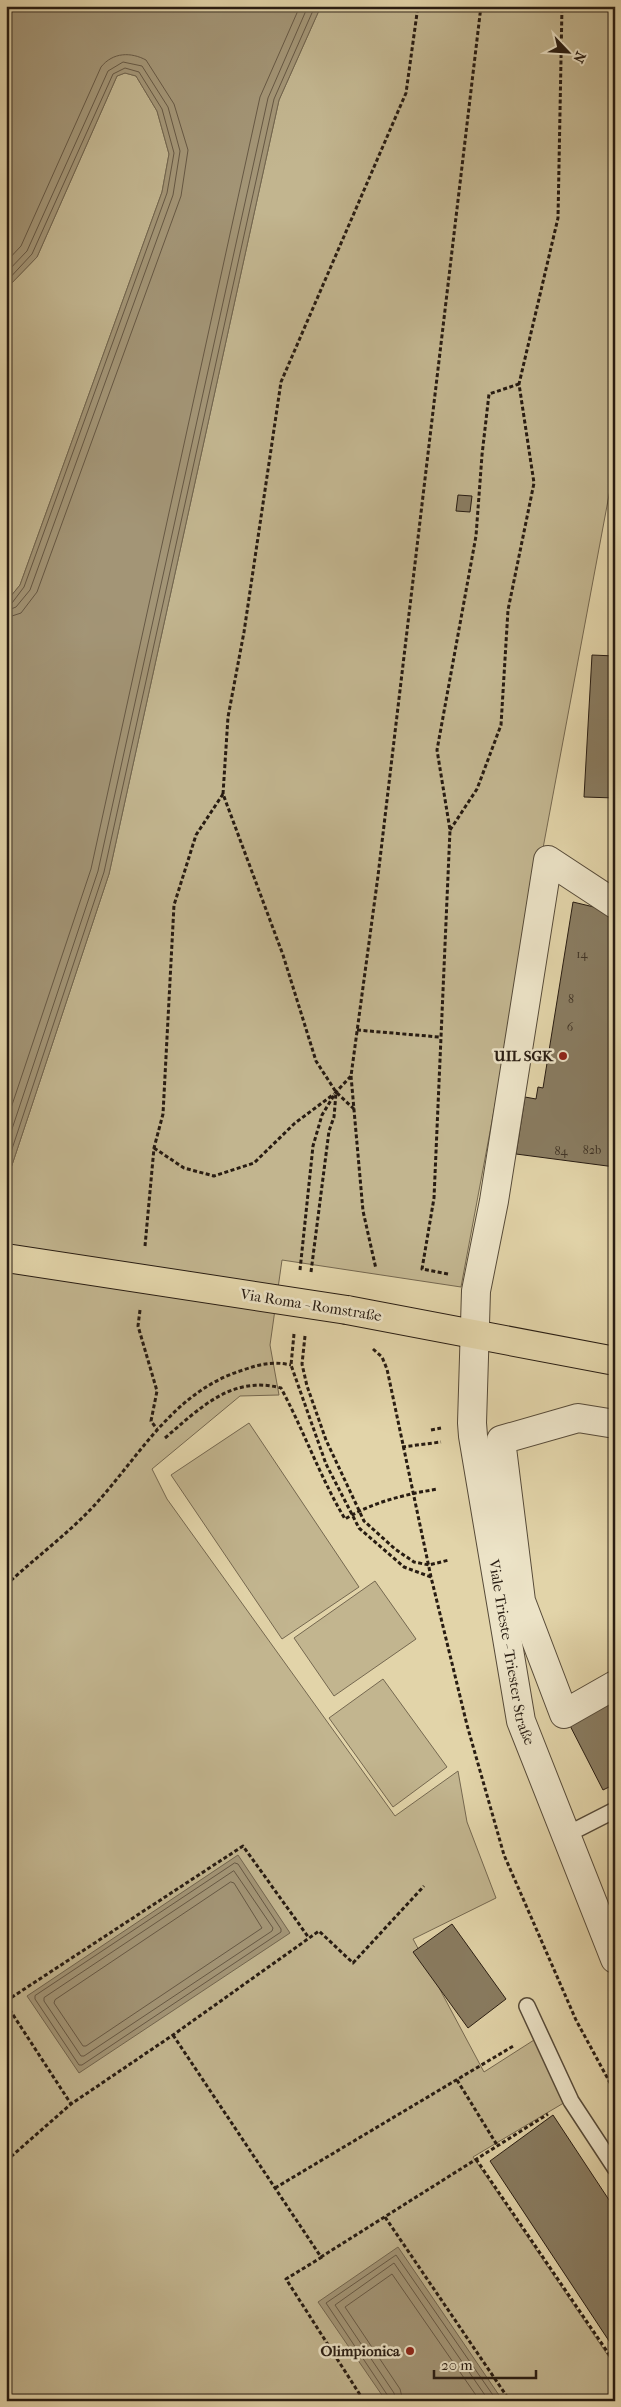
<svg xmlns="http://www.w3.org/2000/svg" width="621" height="2407" font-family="'IM FELL French Canon',serif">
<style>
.green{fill:#c2b58f;stroke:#756850}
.water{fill:#a39576;stroke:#72654e}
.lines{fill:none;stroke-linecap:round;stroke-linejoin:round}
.shore{stroke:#665844;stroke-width:1}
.building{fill:#897c61;stroke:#281c12}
.lane-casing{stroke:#564a38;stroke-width:18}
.street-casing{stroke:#564a38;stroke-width:30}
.primary-casing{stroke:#281c12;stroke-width:30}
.path{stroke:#281c12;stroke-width:3;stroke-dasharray:4 2.5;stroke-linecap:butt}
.lane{stroke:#ece3c7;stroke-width:15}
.street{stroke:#ece3c7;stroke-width:28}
.primary{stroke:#e2d4a9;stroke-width:28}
.primary-bridge-casing{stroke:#281c12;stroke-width:30;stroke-linecap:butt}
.primary-bridge{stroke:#e2d4a9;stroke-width:28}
.poi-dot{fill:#8f2418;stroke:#ece3c7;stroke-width:2}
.labels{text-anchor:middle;stroke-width:5;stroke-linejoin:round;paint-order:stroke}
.number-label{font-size:12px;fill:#403426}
.poi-label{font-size:15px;font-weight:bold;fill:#281c12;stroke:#ece3c7;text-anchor:end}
.street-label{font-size:15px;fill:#281c12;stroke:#ece3c7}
</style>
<rect width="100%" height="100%" fill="#e2d4a9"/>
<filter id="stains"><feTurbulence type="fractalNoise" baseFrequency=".004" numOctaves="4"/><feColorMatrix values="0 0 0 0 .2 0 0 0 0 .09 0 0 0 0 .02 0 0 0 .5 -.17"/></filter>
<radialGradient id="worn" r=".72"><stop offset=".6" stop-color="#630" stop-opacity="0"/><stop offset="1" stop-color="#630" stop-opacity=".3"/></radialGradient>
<g class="green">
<path d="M321,6H615V463L461,1287L282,1260L270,1345L279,1395L240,1396L152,1469L167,1499L395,1816L458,1771L467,1822L496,1898L413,1939L484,2072L534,2040L567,2101L473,2157L615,2366V2401H6V1183L109,874L279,100Z"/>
<path d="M125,73L136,76L157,111L169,154L162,192L20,585L6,602V289L37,257L117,76Z"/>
<path d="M249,1423L359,1587L282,1639L171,1475Z"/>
<path d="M375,1581L416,1639L334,1696L294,1638Z"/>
<path d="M383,1679L447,1767L393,1807L329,1718Z"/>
</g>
<g class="water">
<path d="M6,6H321L279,100L109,874L6,1183V602L20,585L162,192L169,154L157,111L136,76L125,73L117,76L37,257L6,289Z"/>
<path d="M238,1855L290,1933L79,2073L27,1996Z"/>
<path d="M398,2247L503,2401H386L318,2302Z"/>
</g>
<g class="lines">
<g class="shore">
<path d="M6,262L21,246L101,67C113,52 131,52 146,60L174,104L188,150L181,196L37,592L21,613L6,618"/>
<path d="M6,273L27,251L108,71L123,62L142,66L168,107L180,151L173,195L30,590L16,607L6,611"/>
<path d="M6,282L32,254L113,74L125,68L139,72L162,109L174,153L167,193L24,587L12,603L6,604"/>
<path d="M6,1123L91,869L260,97L300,6"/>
<path d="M6,1147L98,871L268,98L308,6"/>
<path d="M6,1167L104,872L274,99L315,6"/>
<path d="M235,1863L238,1864L281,1929V1932L82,2065H79L35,1999V1996Z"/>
<path d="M234,1871L273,1928L272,1931L84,2056H81L44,2001V1998Z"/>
<path d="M231,1882L234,1883L262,1928L86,2046H83L54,2003L55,2000Z"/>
<path d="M389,2401L388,2396L326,2303L396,2255L497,2401"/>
<path d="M396,2401L394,2393L335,2305L394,2263L489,2401"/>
<path d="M403,2401L400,2389L345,2307L392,2274L480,2401"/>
</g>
</g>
<g class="building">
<path d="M458,495L472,496L470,512L456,511Z"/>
<path d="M592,655L615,656V798L584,797Z"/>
<path d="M573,902L615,912V1167L516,1154L525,1097L536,1099L538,1087L543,1088Z"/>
<path d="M615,1685V1784L603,1790L564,1714Z"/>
<path d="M452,1924L506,1999L468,2028L413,1952Z"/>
<path d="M553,2115L615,2209V2350L490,2161Z"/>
</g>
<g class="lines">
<defs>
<g id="lane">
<path d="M566,1835L615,1810"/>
<path d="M527,2006L571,2101L615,2168"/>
</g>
<g id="street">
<path id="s1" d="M615,904L548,860L494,1201L476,1291L472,1423L473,1436L521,1721L615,1959"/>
<path d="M615,1424L578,1418L501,1440L521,1601L564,1714L615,1685"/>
</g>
<path id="primary" d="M347,1310L615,1361"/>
</defs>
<use href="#lane" class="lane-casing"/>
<use href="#street" class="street-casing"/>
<use href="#primary" class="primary-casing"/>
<g class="path">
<path d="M450,830L477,789L501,725L508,610L534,483L519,384L558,218L562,6"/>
<path d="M357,1030L439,1037"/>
<path d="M351,1076L363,1211L376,1269"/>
<path d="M354,1109L336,1092L316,1061L283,955L223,794L228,717L244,632L281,382L406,93L418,6"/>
<path d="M154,1148L184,1168L214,1176L254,1163L295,1123L334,1094"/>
<path d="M145,1246L154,1148L163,1114L174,905L196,835L223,794"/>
<path d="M300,1270L313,1146L322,1115L336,1092L351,1076L378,876L481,6"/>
<path d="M311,1272L329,1131L334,1117L336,1093"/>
<path d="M448,1274L422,1269L434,1198L450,830L437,750L476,536L482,455L489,394L519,384"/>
<path d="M140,1310L138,1326L157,1391L151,1421L157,1429"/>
<path d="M294,1334L291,1365L326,1464L359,1528L404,1567L431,1577"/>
<path d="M305,1336L302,1364L307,1386L326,1440L364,1521L395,1549L414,1562L429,1565L449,1560"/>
<path d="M373,1349L382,1357L387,1369L431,1577L467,1725L504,1855L576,2020L615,2092"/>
<path d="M431,1430L441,1428"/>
<path d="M165,1438C200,1408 232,1375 281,1388C304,1431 320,1477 345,1519C373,1502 406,1494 438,1489"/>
<path d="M402,1447L441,1442"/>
<path d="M6,1585C34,1559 65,1536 91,1509C139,1458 172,1392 243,1370C260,1364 273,1361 291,1365"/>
<path d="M6,2001L243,1846L309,1938"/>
<path d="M6,2004L71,2104"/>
<path d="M173,2035L321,2257L548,2114"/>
<path d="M457,2080L497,2145"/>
<path d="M476,2159L615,2363"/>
<path d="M6,2161L71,2104L173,2035L319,1931L353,1963L424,1886"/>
<path d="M275,2188L515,2045"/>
<path d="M385,2217L510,2401"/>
<path d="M322,2257L286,2279L364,2401"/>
</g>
<use href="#lane" class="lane"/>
<use href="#street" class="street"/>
<use href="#primary" class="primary"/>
<defs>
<path id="primary-bridge" d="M6,1258L347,1310"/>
</defs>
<use href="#primary-bridge" class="primary-bridge-casing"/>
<use href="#primary-bridge" class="primary-bridge"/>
</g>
<g class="poi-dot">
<circle cx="563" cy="1056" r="5"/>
<circle cx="410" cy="2351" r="5"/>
</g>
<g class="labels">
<g class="number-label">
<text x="582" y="958">14</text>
<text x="571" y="1003">8</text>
<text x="570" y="1031">6</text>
<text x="592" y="1154">82b</text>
<text x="561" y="1155">84</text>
</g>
<g class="poi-label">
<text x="553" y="1061">UIL SGK</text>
<text x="400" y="2356">Olimpionica</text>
</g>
<g class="street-label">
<text transform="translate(311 1305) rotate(9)" y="5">Via Roma - Romstraße</text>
<text dy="5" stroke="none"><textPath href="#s1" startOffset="882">Viale Trieste - Triester Straße</textPath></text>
</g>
</g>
<rect width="621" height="2407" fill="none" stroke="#e2d4a9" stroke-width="25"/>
<rect x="8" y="8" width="606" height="2392" fill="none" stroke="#281c12" stroke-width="2.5"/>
<rect x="12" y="12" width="596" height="2382" fill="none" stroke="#281c12"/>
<g transform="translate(568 52) rotate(115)" stroke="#ece3c7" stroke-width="4" paint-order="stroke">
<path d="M0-4L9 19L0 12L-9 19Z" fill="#281c12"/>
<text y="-8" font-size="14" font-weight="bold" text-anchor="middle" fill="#281c12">N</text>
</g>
<path d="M434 2370v8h102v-8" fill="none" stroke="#281c12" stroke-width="2.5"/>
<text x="441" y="2370" font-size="15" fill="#281c12" stroke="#ece3c7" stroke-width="4" paint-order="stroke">20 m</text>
<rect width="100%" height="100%" filter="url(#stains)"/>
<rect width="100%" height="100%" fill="url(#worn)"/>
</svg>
